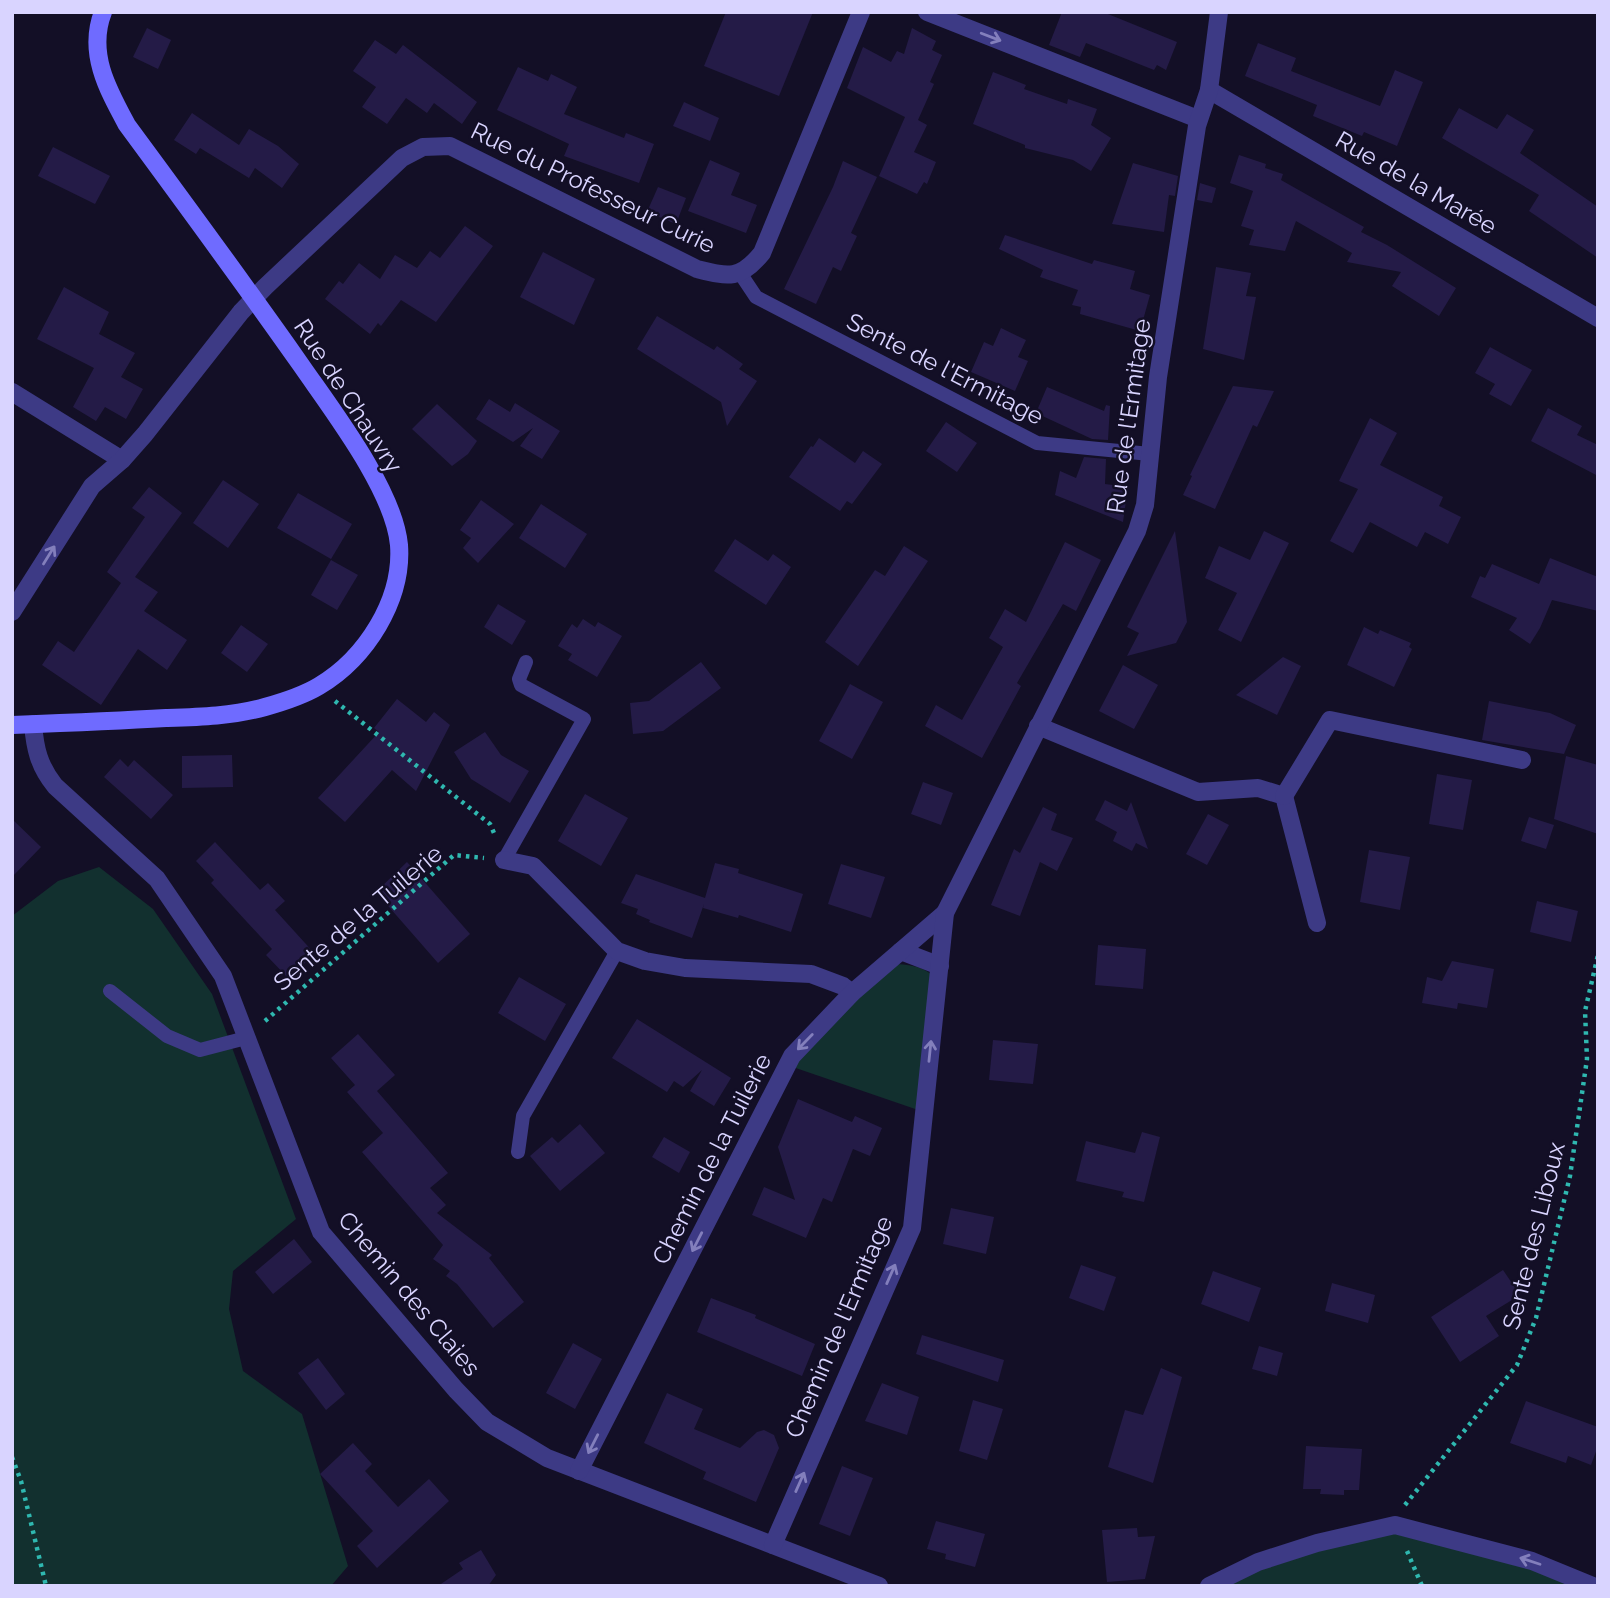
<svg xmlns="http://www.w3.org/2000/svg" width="1610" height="1598" font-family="Raleway,sans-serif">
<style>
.green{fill:#12302f}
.building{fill:#241b47}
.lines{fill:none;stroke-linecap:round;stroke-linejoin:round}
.path{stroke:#2fb8b0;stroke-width:4.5;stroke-dasharray:3.5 5;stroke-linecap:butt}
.lane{stroke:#3d3a85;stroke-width:14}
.street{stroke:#3d3a85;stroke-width:18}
.secondary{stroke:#6f6bff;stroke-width:18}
.oneway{stroke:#837fbc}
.labels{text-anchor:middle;stroke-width:5;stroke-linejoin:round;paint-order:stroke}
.street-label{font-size:24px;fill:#d9d4ff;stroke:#130f26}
</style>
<rect width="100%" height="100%" fill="#130f26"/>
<g class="green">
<path d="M99,867L153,909L212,994L296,1219L233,1271L229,1309L243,1371L302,1414L348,1566L331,1586H12V916L58,881Z"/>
<path d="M885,964C905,964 924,964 938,981L924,1112L787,1065Z"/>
<path d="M1395,1525L1589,1586H1220L1252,1573Z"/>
</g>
<g class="building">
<path d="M726,12H813L779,96L704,66Z"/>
<path d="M1062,12H1103L1177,42L1166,70L1157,65L1154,70L1086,43L1080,57L1049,45Z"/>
<path d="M147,28L171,40L158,69L133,57Z"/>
<path d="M912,28L936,41L932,50L942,55L930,82L934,84L918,120L927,125L914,152L936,162L927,184L924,182L917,194L879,176L905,117L847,88L863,47L891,62L897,51L904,54Z"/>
<path d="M375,40L396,54L403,45L477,102L462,124L434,103L427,113L406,98L387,124L362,107L376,87L353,71Z"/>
<path d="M1258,43L1296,58L1291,71L1380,106L1395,70L1423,82L1397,146L1364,132L1362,136L1313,116L1317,105L1245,76Z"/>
<path d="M518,67L548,81L551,74L577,87L564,114L624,138L626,133L654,144L639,183L564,156L569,144L497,110Z"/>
<path d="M993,72L1026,85L1024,89L1067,104L1068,99L1097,109L1091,125L1111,138L1091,171L1073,160L1025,148V145L973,124Z"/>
<path d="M684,102L719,118L710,141L673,126Z"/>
<path d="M1459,108L1497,129L1507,114L1534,130L1520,153L1598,207V258L1529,211L1539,195L1442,138Z"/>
<path d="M192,113L239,145L249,129L278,146L299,164L282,188L255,168L249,178L200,148L196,154L174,140Z"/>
<path d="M53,147L110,176L95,204L38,176Z"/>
<path d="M1239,155L1266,164L1265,168L1283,174L1281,180L1364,227L1361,232L1387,245L1456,288L1439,316L1392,286L1401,272L1347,262L1352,253L1296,221L1285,251L1249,245L1254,230L1241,226L1253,191L1230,183Z"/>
<path d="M710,160L740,173L731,195L757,205L746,233L688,211Z"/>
<path d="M843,161L877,177L851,233L857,236L841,271L833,267L816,304L784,289L833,187Z"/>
<path d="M1133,163L1178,176L1175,196L1169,195L1164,232L1112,224Z"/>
<path d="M1200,183L1216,188L1212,203L1197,200Z"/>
<path d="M658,187L686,198L676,224L647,212Z"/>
<path d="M465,226L493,246L436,322L401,300L381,326L378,323L370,334L325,299L339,281L343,284L359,263L380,279L395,255L417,268L430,251L440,258Z"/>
<path d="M1005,235L1092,264L1094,260L1135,271L1130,289L1150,295L1140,331L1080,314L1081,307L1072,305L1078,290L1040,277L1043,270L999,249Z"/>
<path d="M543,252L595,279L574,325L520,297Z"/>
<path d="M1216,267L1251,273L1246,296L1256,297L1244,360L1203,349Z"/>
<path d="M64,287L109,312L99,334L135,353L121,377L143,389L126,419L105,407L96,421L73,407L94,368L37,339Z"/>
<path d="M657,316L714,350L717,346L743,364L739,369L757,381L727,426L721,402L637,349Z"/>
<path d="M1001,328L1026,340L1018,357L1028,361L1015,391L971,372L984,342L993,346Z"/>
<path d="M1490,347L1532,370L1511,406L1489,394L1495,384L1475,373Z"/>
<path d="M1233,386L1274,391L1257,427L1253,425L1215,509L1183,495L1192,476L1190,475Z"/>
<path d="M1047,387L1104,411L1106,405L1110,406L1108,440L1092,439L1036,413Z"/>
<path d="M489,399L510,412L515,403L560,431L542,459L520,446L533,428L513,442L476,419Z"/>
<path d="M437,404L477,441L468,454L452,466L412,429Z"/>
<path d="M1548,408L1582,426L1577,435L1598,445V476L1531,441Z"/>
<path d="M1370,418L1397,433L1380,465L1443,497L1439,506L1461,517L1448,544L1425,532L1417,547L1370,522L1353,553L1330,541L1358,489L1339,481Z"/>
<path d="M946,422L977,443L957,472L926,451Z"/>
<path d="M819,438L855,463L863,451L882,464L852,504L847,501L840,511L789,477L811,446L813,447Z"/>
<path d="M1084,457L1106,459L1105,484L1128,487L1123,522L1055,495L1060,471L1076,478Z"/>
<path d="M223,480L259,504L228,548L193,523Z"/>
<path d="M149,487L182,513L135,577L158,592L144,611L187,640L167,670L138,649L101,705L42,665L58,641L74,652L121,583L107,572L145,517L132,508Z"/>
<path d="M298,493L352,524L331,559L277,528Z"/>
<path d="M481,500L514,524L478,563L463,548L471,538L460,530Z"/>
<path d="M541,504L587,534L565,568L519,538Z"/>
<path d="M1175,531L1187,622L1176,643L1127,656L1139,633L1127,627Z"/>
<path d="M1264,531L1289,543L1241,642L1218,630L1237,593L1205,578L1219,546L1250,560Z"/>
<path d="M735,539L768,561L773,554L791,567L766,605L714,571Z"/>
<path d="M1065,542L1101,560L1076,611L1063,604L1017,683L1021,686L982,758L925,726L936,705L962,720L1003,647L989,638L1005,609L1026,622Z"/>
<path d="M904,546L928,561L858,666L825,642L875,570L885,576Z"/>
<path d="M1550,558L1598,577V611L1552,600L1540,628L1530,644L1509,630L1517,618L1471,597L1480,576L1485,578L1492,564L1539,584Z"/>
<path d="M331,560L358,575L337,610L311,595Z"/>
<path d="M498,604L526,621L512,645L484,627Z"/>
<path d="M583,619L595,627L598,622L622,636L597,677L568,660L572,654L558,646L572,624L577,628Z"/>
<path d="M241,625L268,644L247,672L221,653Z"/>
<path d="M1364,627L1378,634L1380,630L1411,643L1409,647L1412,649L1394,687L1347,665Z"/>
<path d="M1283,657L1301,666L1277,715L1236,695Z"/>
<path d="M701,662L721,688L663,731L633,734L630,703L649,701Z"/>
<path d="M1123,665L1158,685L1134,729L1099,711Z"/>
<path d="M850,684L883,702L852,759L819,741Z"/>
<path d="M397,699L426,722L434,712L450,725L416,791L392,770L345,822L318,798L379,732L374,728Z"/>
<path d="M1489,701L1550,713L1576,725L1564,754L1482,740Z"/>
<path d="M485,732L501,755L529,771L510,803L471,779L454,752Z"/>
<path d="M232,755L233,787L182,788V756Z"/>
<path d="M1566,756L1598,765V834L1554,819Z"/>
<path d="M120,759L128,767L134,760L173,795L151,819L104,777Z"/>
<path d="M1437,774L1472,780L1463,830L1429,824Z"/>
<path d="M923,782L953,793L941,825L911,814Z"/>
<path d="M585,794L628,818L601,866L558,841Z"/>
<path d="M1105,800L1127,811L1131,802L1148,849L1136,843L1132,851L1113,841L1117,832L1095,820Z"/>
<path d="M1043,807L1057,814L1051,830L1073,838L1057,871L1040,862L1020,916L991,905L1014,849L1020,853Z"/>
<path d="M1208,814L1229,825L1207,865L1186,854Z"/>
<path d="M1529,817L1554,825L1546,849L1521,841Z"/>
<path d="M12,819L41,847L12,877Z"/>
<path d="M215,842L260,890L268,883L285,901L275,910L315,954L288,978L266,955L272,949L211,883L214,880L196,861Z"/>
<path d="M1369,850L1410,857L1400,910L1360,902Z"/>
<path d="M407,862L470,934L438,963L376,892Z"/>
<path d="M715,863L739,869L738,873L803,894L791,932L739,915L738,918L703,908L704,904L692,938L649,922L650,920L636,914L638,909L621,903L636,874L705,898Z"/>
<path d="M841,864L885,877L871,918L828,904Z"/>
<path d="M1537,901L1578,911L1571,942L1530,932Z"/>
<path d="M1098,945L1146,949L1143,989L1095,985Z"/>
<path d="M1452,961L1494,969L1487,1008L1458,1003L1457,1009L1422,1003L1427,977L1442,981Z"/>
<path d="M519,977L566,1004L545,1041L498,1013Z"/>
<path d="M637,1019L731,1078L714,1106L690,1091L702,1070L683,1087L674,1081L667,1092L612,1058Z"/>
<path d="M358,1034L395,1075L377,1091L448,1173L430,1188L446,1205L437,1213L492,1255L489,1258L524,1302L493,1328L457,1284L446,1276L450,1271L433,1259L443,1245L362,1152L383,1133L347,1092L355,1085L331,1058Z"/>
<path d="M993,1040L1038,1044L1033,1084L989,1080Z"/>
<path d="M798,1099L852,1122L855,1116L882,1128L870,1156L853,1149L832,1202L823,1198L806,1238L752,1215L764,1187L795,1200L778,1147Z"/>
<path d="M580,1124L605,1153L560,1191L530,1156L552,1137L558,1143Z"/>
<path d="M1142,1132L1160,1137L1144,1202L1122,1197L1124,1192L1076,1181L1086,1141L1135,1153Z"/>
<path d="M664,1137L690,1152L679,1173L652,1157Z"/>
<path d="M951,1208L994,1217L986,1254L943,1244Z"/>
<path d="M294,1239L312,1262L273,1294L255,1272Z"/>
<path d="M1081,1265L1116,1277L1104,1311L1069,1298Z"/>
<path d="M1503,1270L1520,1295L1486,1316L1499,1336L1460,1362L1431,1317Z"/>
<path d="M1213,1271L1261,1288L1249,1322L1201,1304Z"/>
<path d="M1332,1283L1375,1295L1368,1323L1325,1311Z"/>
<path d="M711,1298L756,1315L755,1318L815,1344L802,1376L697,1332Z"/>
<path d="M922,1335L1004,1360L998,1382L916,1354Z"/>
<path d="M573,1343L602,1359L575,1409L546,1393Z"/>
<path d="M1259,1346L1283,1353L1277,1376L1252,1369Z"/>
<path d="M318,1358L345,1394L326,1410L298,1373Z"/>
<path d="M1161,1368L1182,1377L1153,1483L1108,1467L1125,1410L1143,1415Z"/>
<path d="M882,1383L919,1397L907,1435L865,1421Z"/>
<path d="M667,1393L703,1409L694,1429L740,1448L757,1432L764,1430L774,1435L779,1448L756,1502L703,1479L706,1472L644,1443Z"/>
<path d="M973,1400L1003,1409L987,1460L959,1451Z"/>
<path d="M1526,1401L1598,1427V1446L1591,1465L1568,1456L1566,1463L1510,1443Z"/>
<path d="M353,1443L372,1464L365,1471L398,1507L429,1479L449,1501L377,1568L357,1546L373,1531L320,1474Z"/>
<path d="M1306,1446L1362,1449L1359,1490H1344V1495L1320,1494L1321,1489H1303Z"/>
<path d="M842,1466L873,1478L850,1536L819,1524Z"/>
<path d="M936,1521L985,1534L975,1567L945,1559L946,1554L927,1549Z"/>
<path d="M1137,1528L1138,1537L1155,1536L1145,1579L1107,1582L1102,1530Z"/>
<path d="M481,1550L496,1575L488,1586H438L463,1569L459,1563Z"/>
</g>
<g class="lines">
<g class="path">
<path d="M335,701L490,824L494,833"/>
<path d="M265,1021L454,855L484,858"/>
<path d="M12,1457L21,1481L46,1586"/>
<path d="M1405,1505L1517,1365L1536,1318L1570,1176L1587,1059L1585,1011L1598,955"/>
<path d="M1407,1551L1422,1586"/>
</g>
<g class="lane">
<path d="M740,273L756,297L1037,443L1150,454"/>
<path d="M504,860L584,719L521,685L519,679L526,662"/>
<path d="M110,991L167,1036L200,1050L246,1038"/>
<path d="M518,1152L523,1116L617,951"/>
</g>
<g class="street">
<path d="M927,12L1198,119"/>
<path d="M1209,90L1598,318"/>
<path d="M12,392L122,460"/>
<path d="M12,612L92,486L122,460L145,434L241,312L265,287L402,158L423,147L450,146L697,269C729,277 740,280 762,253L861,12"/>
<path d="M33,724C35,749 39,766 55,786L157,879L223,976L321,1232L456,1390L487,1422L547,1458L879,1586"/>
<path d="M1038,726L1198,792L1258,788L1284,796L1317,923"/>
<path d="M1284,796L1330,720L1522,760"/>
<path d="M504,860L533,866L617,951L645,961L685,968L811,974L843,986L852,993"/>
<path d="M901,951L940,966"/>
<path d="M579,1471L792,1056L852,993L945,913"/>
<path d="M773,1545L912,1228L945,913L1137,531L1145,505L1158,377L1197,126L1209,90L1219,12"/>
<path d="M1209,1586L1258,1562L1317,1543L1395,1525L1532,1561L1593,1586"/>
</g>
<path class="secondary" d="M12,725C63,723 114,721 166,718C198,717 234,716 265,707C283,702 304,695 319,686C366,658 403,600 399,545C394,490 332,410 301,365C244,284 186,205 127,125C108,90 87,53 103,12"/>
</g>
<defs><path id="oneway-shaft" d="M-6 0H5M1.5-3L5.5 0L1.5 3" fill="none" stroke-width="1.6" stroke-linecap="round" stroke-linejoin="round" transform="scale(1.75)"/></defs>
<g class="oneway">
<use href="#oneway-shaft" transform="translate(991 37) rotate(21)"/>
<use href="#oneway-shaft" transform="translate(49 555) rotate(-58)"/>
<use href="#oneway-shaft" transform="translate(805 1042) rotate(134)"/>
<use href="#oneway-shaft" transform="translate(930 1051) rotate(-84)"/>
<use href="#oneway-shaft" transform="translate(697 1242) rotate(117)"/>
<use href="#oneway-shaft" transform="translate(891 1274) rotate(-66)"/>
<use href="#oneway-shaft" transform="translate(593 1444) rotate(117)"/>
<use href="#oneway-shaft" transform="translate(800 1482) rotate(-66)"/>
<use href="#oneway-shaft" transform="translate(1530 1561) rotate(-162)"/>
</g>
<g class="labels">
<g class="street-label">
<text transform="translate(1416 183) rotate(30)" y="8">Rue de la Marée</text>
<text transform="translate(593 188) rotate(26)" y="8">Rue du Professeur Curie</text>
<text transform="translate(945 369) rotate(27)" y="8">Sente de l'Ermitage</text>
<text transform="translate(348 396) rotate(57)" y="8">Rue de Chauvry</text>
<text transform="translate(1129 416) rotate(-82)" y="8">Rue de l'Ermitage</text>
<text transform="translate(358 918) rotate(-40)" y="8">Sente de la Tuilerie</text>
<text transform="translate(712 1159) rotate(-63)" y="8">Chemin de la Tuilerie</text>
<text transform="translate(1534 1236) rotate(-76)" y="8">Sente des Liboux</text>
<text transform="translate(409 1294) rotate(50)" y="8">Chemin des Claies</text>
<text transform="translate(839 1327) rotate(-67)" y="8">Chemin de l'Ermitage</text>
</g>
</g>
<rect width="1610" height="1598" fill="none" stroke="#d9d4ff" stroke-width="28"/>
</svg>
